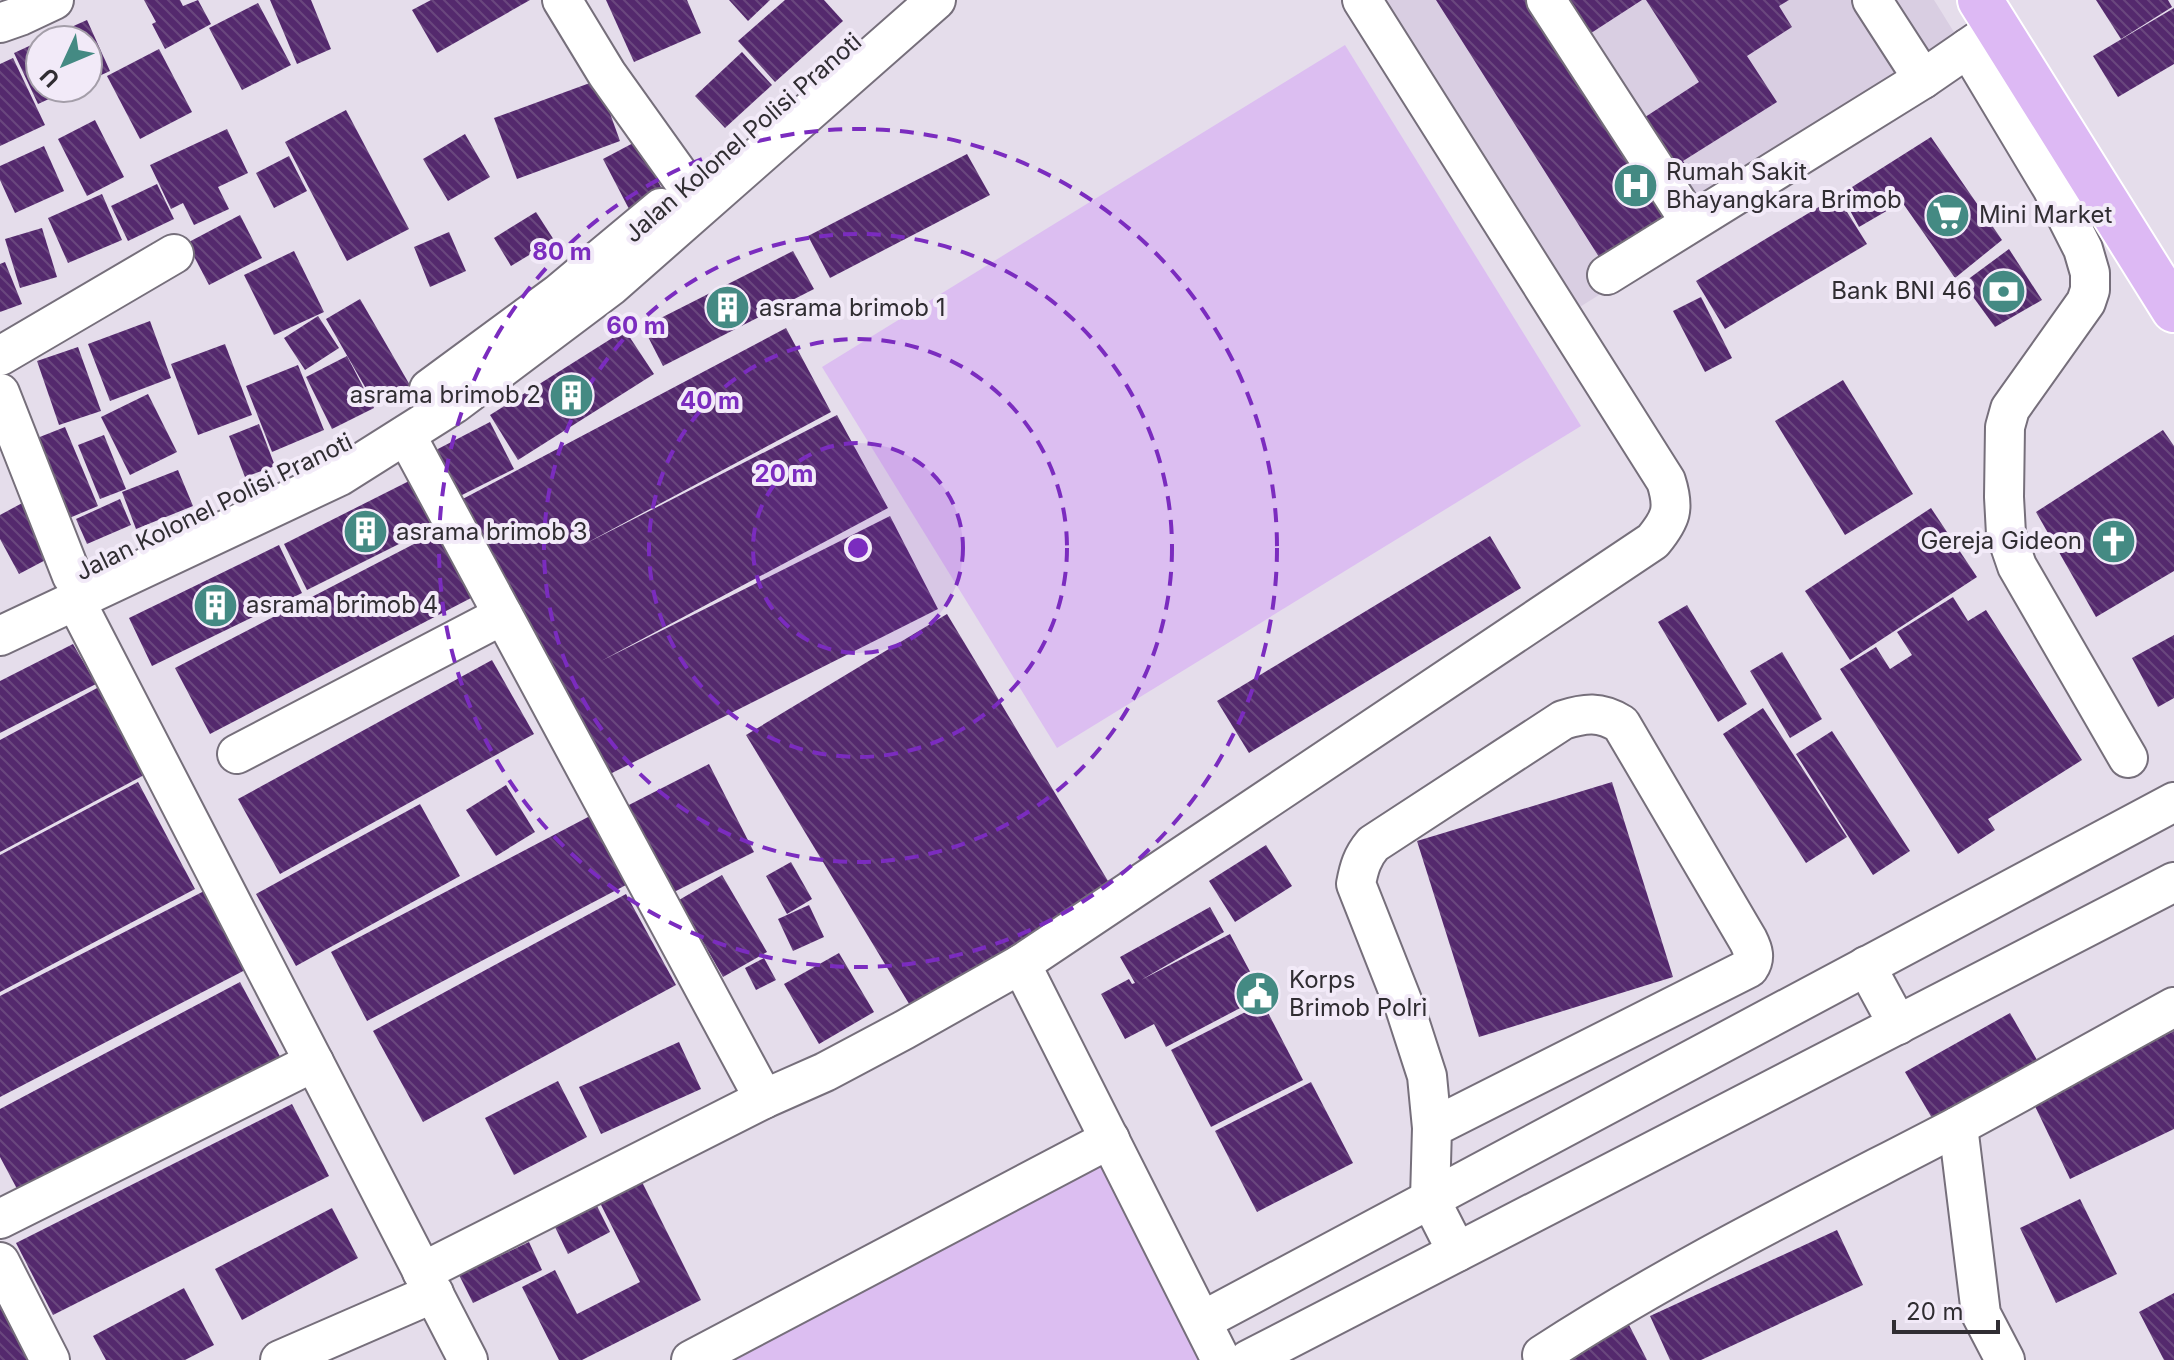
<svg xmlns="http://www.w3.org/2000/svg" width="2174" height="1360" font-family="Inter,sans-serif">
<style>
.built{fill:#d9cee2}
.green{fill:#dcbef1}
.building{fill:url(#building-back-hatch)}
.lines{fill:none;stroke-linecap:round;stroke-linejoin:round}
.minor-casing{stroke:#766f7b;stroke-width:42}
.major-casing{stroke:#fff;stroke-width:48}
.minor{stroke:#fff;stroke-width:38}
.major{stroke:#ddb9f4;stroke-width:44}
.ring{fill:none;stroke:#7b2cbf;stroke-width:4;stroke-dasharray:14 10}
.labels{text-anchor:middle;stroke-width:8;stroke-linejoin:round;paint-order:stroke}
.street-label{font-size:24px;fill:#302d32;stroke:#f2eaf8}
.poi-label{font-size:24px;fill:#302d32;stroke:#f2eaf8;text-anchor:start}
.centre{fill:#7b2cbf;stroke:#f2eaf8;stroke-width:4}
.ring-label{font-size:24px;text-anchor:middle;font-weight:bold;fill:#7b2cbf;stroke:#f2eaf8;stroke-width:8;stroke-linejoin:round;paint-order:stroke}
</style>
<defs>
<pattern id="building-back-hatch" width="6" height="6" patternUnits="userSpaceOnUse" patternTransform="scale(2)"><rect width="6" height="6" fill="#54296d"/><path d="M-1 5l2 2M0 0l6 6M5-1l2 2" fill="none" stroke="#6a477e"/></pattern>
</defs>
<rect width="100%" height="100%" fill="#e5ddeb"/>
<path class="built" d="M1380,0H1934L1972,61L1575,310Z"/>
<g class="green">
<path d="M1345,45L1581,426L1057,748L822,367Z"/>
<path d="M1096,1157L1205,1360H716Z"/>
</g>
<g class="building">
<path d="M144,0H180L183,6L198,0L211,24L165,49L152,24L156,22Z"/>
<path d="M270,0H311L331,49L297,64Z"/>
<path d="M431,0H530L437,53L412,10Z"/>
<path d="M606,0H687L701,33L634,62Z"/>
<path d="M729,0H770L748,21Z"/>
<path d="M785,0H824L843,21L775,82L738,41Z"/>
<path d="M1436,0H1642L1585,37L1639,121L1699,82L1646,0H1789L1779,6L1792,27L1747,56L1777,102L1683,161L1694,177L1665,195L1681,221L1606,268Z"/>
<path d="M2096,0H2168L2172,7L2121,39Z"/>
<path d="M258,3L291,65L242,90L209,28Z"/>
<path d="M2174,8V64L2118,97L2093,56Z"/>
<path d="M87,20L110,71L88,81V40H42Z"/>
<path d="M40,41V88H73L38,104L14,53Z"/>
<path d="M159,49L192,112L140,139L107,76Z"/>
<path d="M742,52L772,85L725,128L695,96Z"/>
<path d="M13,58L45,125L0,146V64Z"/>
<path d="M598,80L620,141L517,179L494,118Z"/>
<path d="M346,110L409,229L347,261L285,142Z"/>
<path d="M95,120L124,177L87,196L58,139Z"/>
<path d="M227,129L248,173L218,187L229,209L194,225L183,203L171,209L150,165Z"/>
<path d="M465,134L490,177L448,201L423,159Z"/>
<path d="M1931,137L2002,240L1955,278L1902,202L1859,227L1841,194Z"/>
<path d="M637,141L663,191L629,209L603,159Z"/>
<path d="M44,146L64,191L15,213L0,180V166Z"/>
<path d="M967,154L990,195L830,278L808,236Z"/>
<path d="M289,156L307,191L274,208L256,173Z"/>
<path d="M157,184L174,219L128,241L111,206Z"/>
<path d="M102,194L122,240L68,263L48,218Z"/>
<path d="M1837,196L1867,244L1725,329L1696,281Z"/>
<path d="M536,212L554,240L511,266L494,238Z"/>
<path d="M240,215L262,258L209,285L187,243Z"/>
<path d="M42,228L57,277L20,288L5,239Z"/>
<path d="M449,232L466,271L430,287L414,247Z"/>
<path d="M2009,249L2042,300L1995,327L1963,283Z"/>
<path d="M294,251L324,312L274,335L244,275Z"/>
<path d="M793,251L814,289L663,366L643,327Z"/>
<path d="M5,262L22,304L0,312V264Z"/>
<path d="M1701,297L1732,358L1705,372L1673,311Z"/>
<path d="M360,299L411,387L376,406L326,319Z"/>
<path d="M318,316L339,348L305,370L284,338Z"/>
<path d="M150,321L171,378L110,401L88,344Z"/>
<path d="M786,328L831,412L581,546L837,415L888,508L601,661L890,516L938,609L608,775L457,502Z"/>
<path d="M625,330L654,374L518,460L490,415Z"/>
<path d="M225,344L252,415L198,435L171,364Z"/>
<path d="M78,347L101,411L59,425L37,361Z"/>
<path d="M347,356L374,408L332,429L306,377Z"/>
<path d="M298,365L324,430L272,452L246,386Z"/>
<path d="M1843,380L1913,494L1845,535L1775,421Z"/>
<path d="M148,394L177,452L130,475L101,417Z"/>
<path d="M490,422L514,469L458,497L434,451Z"/>
<path d="M259,424L275,466L245,477L229,436Z"/>
<path d="M65,427L98,506L55,524L22,444Z"/>
<path d="M2163,430L2174,446V571L2096,617L2036,512Z"/>
<path d="M104,435L126,489L100,499L78,445Z"/>
<path d="M178,470L193,506L136,529L122,492Z"/>
<path d="M423,474L447,520L307,590L284,544Z"/>
<path d="M120,499L131,525L87,544L76,519Z"/>
<path d="M26,501L55,555L19,574L0,539V515Z"/>
<path d="M1931,508L1977,577L1850,660L1805,591Z"/>
<path d="M437,532L471,598L210,734L175,668Z"/>
<path d="M1490,536L1521,588L1249,753L1217,701Z"/>
<path d="M279,545L302,593L152,666L129,618Z"/>
<path d="M1953,597L1968,621L1986,610L2082,760L1988,819L1995,830L1958,854L1840,669L1876,647L1890,669L1912,655L1897,632Z"/>
<path d="M1687,605L1747,704L1718,722L1658,622Z"/>
<path d="M947,614L1111,886L911,1007L746,735Z"/>
<path d="M2174,635V698L2158,707L2132,658Z"/>
<path d="M73,644L96,684L0,733V681Z"/>
<path d="M1782,652L1822,719L1790,738L1750,671Z"/>
<path d="M492,660L534,734L280,874L238,799Z"/>
<path d="M99,687L146,774L0,852V740Z"/>
<path d="M1763,708L1847,837L1806,863L1723,734Z"/>
<path d="M1832,731L1910,851L1873,875L1796,754Z"/>
<path d="M709,764L754,852L668,895L623,808Z"/>
<path d="M138,782L195,889L0,992V855Z"/>
<path d="M1612,782L1673,977L1479,1037L1417,841Z"/>
<path d="M506,785L535,832L496,856L466,810Z"/>
<path d="M420,804L460,876L296,966L256,894Z"/>
<path d="M590,816L626,885L367,1021L331,952Z"/>
<path d="M1266,845L1292,886L1235,922L1209,881Z"/>
<path d="M791,862L812,899L787,914L766,876Z"/>
<path d="M722,875L767,952L723,977L679,900Z"/>
<path d="M208,889L249,968L0,1097V996Z"/>
<path d="M626,894L676,985L423,1122L373,1031Z"/>
<path d="M809,905L824,937L793,951L778,919Z"/>
<path d="M1210,907L1224,932L1141,980L1230,934L1263,996L1166,1047L1154,1024L1125,1039L1101,994L1129,979L1132,984L1135,983L1120,957Z"/>
<path d="M839,953L874,1012L819,1044L784,984Z"/>
<path d="M764,958L776,980L756,990L745,968Z"/>
<path d="M240,982L283,1062L23,1200L0,1157V1109Z"/>
<path d="M1263,1003L1303,1080L1211,1127L1171,1050Z"/>
<path d="M2010,1013L2037,1060L1932,1118L1905,1072Z"/>
<path d="M2174,1031V1129L2070,1179L2032,1100Z"/>
<path d="M679,1042L701,1089L601,1134L579,1087Z"/>
<path d="M558,1081L587,1137L514,1175L485,1118Z"/>
<path d="M1311,1082L1353,1163L1257,1212L1215,1131Z"/>
<path d="M292,1104L329,1176L53,1315L16,1243Z"/>
<path d="M639,1176L701,1300L582,1360H559L522,1287L555,1270L577,1314L640,1282L597,1197Z"/>
<path d="M2080,1199L2117,1274L2056,1303L2020,1228Z"/>
<path d="M597,1206L610,1232L568,1254L555,1227Z"/>
<path d="M332,1208L358,1258L242,1320L215,1269Z"/>
<path d="M1837,1230L1863,1285L1701,1360H1670L1650,1316Z"/>
<path d="M529,1242L542,1270L473,1303L459,1275Z"/>
<path d="M184,1288L214,1345L185,1360H106L93,1336Z"/>
<path d="M2174,1293V1360H2164L2139,1312Z"/>
<path d="M0,1295L33,1360H0Z"/>
<path d="M1627,1321L1647,1360H1554Z"/>
</g>
<g class="lines">
<defs>
<g id="minor">
<path d="M562,0L607,74L687,186"/>
<path d="M1546,0L1690,222"/>
<path d="M1872,0L1923,79"/>
<path d="M0,23L20,16L54,0"/>
<path d="M1968,48L2052,188L2083,249L2090,273V290L2086,302L2010,409L2005,427L2004,497L2006,534L2017,566L2128,758"/>
<path d="M1607,275L1923,79L1987,35"/>
<path d="M0,356L174,254"/>
<path d="M429,389L558,294L661,208"/>
<path d="M0,393L72,576"/>
<path d="M406,435L764,1099"/>
<path d="M75,600L468,1360"/>
<path d="M0,636L340,476L454,404L611,286L936,0"/>
<path d="M237,754L503,615"/>
<path d="M1021,964L1221,1360"/>
<path d="M1866,966L1898,1025"/>
<path d="M1958,1126L1981,1314L2005,1360"/>
<path d="M1432,1128L1749,968C1756,958 1753,950 1748,940L1621,724C1600,711 1585,713 1563,720L1373,844C1362,857 1359,868 1356,884L1405,1008L1427,1076L1432,1128L1430,1199L1457,1252"/>
<path d="M0,1219L314,1062"/>
<path d="M0,1262L50,1360"/>
<path d="M422,1272L764,1099L825,1072L904,1030L1021,964L1653,541C1671,519 1675,509 1666,481L1362,0"/>
<path d="M1202,1321L2174,802"/>
<path d="M280,1360L434,1293"/>
<path d="M691,1360L1110,1139"/>
<path d="M1248,1360L2174,882"/>
<path d="M1544,1360L1542,1355C1674,1269 1816,1200 1956,1127C2029,1088 2101,1047 2174,1007"/>
</g>
<path id="major" d="M1980,0L2174,310"/>
</defs>
<use href="#minor" class="minor-casing"/>
<use href="#major" class="major-casing"/>
<use href="#minor" class="minor"/>
<use href="#major" class="major"/>
</g>
<circle cx="858" cy="548" r="105" fill="#7b2cbf" fill-opacity=".12"/>
<g class="ring">
<circle cx="858" cy="548" r="105"/>
<circle cx="858" cy="548" r="209"/>
<circle cx="858" cy="548" r="314"/>
<circle cx="858" cy="548" r="419"/>
</g>
<defs>
<symbol id="hospital-disc" viewBox="-11 -11 22 22"><circle r="9.5" fill="#448a83" stroke="#f2eaf8"/><path d="M-5-5h3v3.5h4V-5h3V5h-3V1.5h-4V5h-3Z" fill="#fff"/></symbol>
<symbol id="supermarket-disc" viewBox="-11 -11 22 22"><circle r="9.5" fill="#448a83" stroke="#f2eaf8"/><path d="M-6-5.5h2.5l.6 2H6L4.5 2H-2.5L-4.4-4H-6ZM-1.5 3.2a1.3 1.3 0 1 0 .1 0ZM3 3.2a1.3 1.3 0 1 0 .1 0Z" fill="#fff"/></symbol>
<symbol id="bank-disc" viewBox="-11 -11 22 22"><circle r="9.5" fill="#448a83" stroke="#f2eaf8"/><path d="M-6-4H6V4H-6ZM0-2.3a2.3 2.3 0 1 0 0 4.6a2.3 2.3 0 1 0 0-4.6Z" fill="#fff"/></symbol>
<symbol id="building-disc" viewBox="-11 -11 22 22"><circle r="9.5" fill="#448a83" stroke="#f2eaf8"/><path d="M-4-6H4V6H1V3H-1V6H-4ZM-2.5-4.3h1.7v1.8h-1.7ZM.8-4.3h1.7v1.8H.8ZM-2.5-1h1.7V.8h-1.7ZM.8-1h1.7V.8H.8Z" fill="#fff"/></symbol>
<symbol id="church-disc" viewBox="-11 -11 22 22"><circle r="9.5" fill="#448a83" stroke="#f2eaf8"/><path d="M-1.2-6h2.4v3.5h3.3v2.4h-3.3V6h-2.4V-.1h-3.3v-2.4h3.3Z" fill="#fff"/></symbol>
<symbol id="civic-disc" viewBox="-11 -11 22 22"><circle r="9.5" fill="#448a83" stroke="#f2eaf8"/><path d="M-.6-6.5H3V-4.5H.6V-3L4-1V1h2V6H-6V1h2V-1L-.6-3ZM-1.2 2.5V6h2.4V2.5Z" fill="#fff"/></symbol>
</defs>
<g fill-rule="evenodd">
<use href="#hospital-disc" x="1610" y="160" width="51" height="51"/>
<use href="#supermarket-disc" x="1922" y="190" width="51" height="51"/>
<use href="#bank-disc" x="1978" y="266" width="51" height="51"/>
<use href="#building-disc" x="702" y="282" width="51" height="51"/>
<use href="#building-disc" x="546" y="370" width="51" height="51"/>
<use href="#building-disc" x="340" y="506" width="51" height="51"/>
<use href="#church-disc" x="2088" y="516" width="51" height="51"/>
<use href="#building-disc" x="190" y="580" width="51" height="51"/>
<use href="#civic-disc" x="1232" y="968" width="51" height="51"/>
</g>
<g class="labels">
<g class="street-label">
<text transform="translate(743 138) rotate(-41)" y="8">Jalan Kolonel Polisi Pranoti</text>
<text transform="translate(214 507) rotate(-26)" y="8">Jalan Kolonel Polisi Pranoti</text>
</g>
<g class="poi-label">
<text x="1666" y="180">Rumah Sakit<tspan x="1666" dy="28">Bhayangkara Brimob</tspan></text>
<text x="1979" y="223">Mini Market</text>
<text x="1972" y="299" text-anchor="end">Bank BNI 46</text>
<text x="759" y="316">asrama brimob 1</text>
<text x="541" y="403" text-anchor="end">asrama brimob 2</text>
<text x="396" y="540">asrama brimob 3</text>
<text x="2082" y="549" text-anchor="end">Gereja Gideon</text>
<text x="246" y="613">asrama brimob 4</text>
<text x="1289" y="988">Korps<tspan x="1289" dy="28">Brimob Polri</tspan></text>
</g>
</g>
<circle cx="858" cy="548" r="12" class="centre"/>
<g class="ring-label">
<text x="562" y="260">80 m</text>
<text x="636" y="334">60 m</text>
<text x="710" y="409">40 m</text>
<text x="784" y="482">20 m</text>
</g>
<g transform="translate(64 64) rotate(226)"><circle r="38" fill="#f2eaf8" stroke="#a49ea9" stroke-width="2"/>
<path d="M0-6L14 30L0 20L-14 30Z" fill="#448a83"/>
<text y="-12" font-size="22" font-weight="bold" text-anchor="middle" fill="#302d32">U</text>
</g>
<path d="M1894 1320v12h104v-12" fill="none" stroke="#302d32" stroke-width="4"/>
<text x="1906" y="1320" font-size="24" fill="#302d32" stroke="#f2eaf8" stroke-width="6" paint-order="stroke">20 m</text>
</svg>
